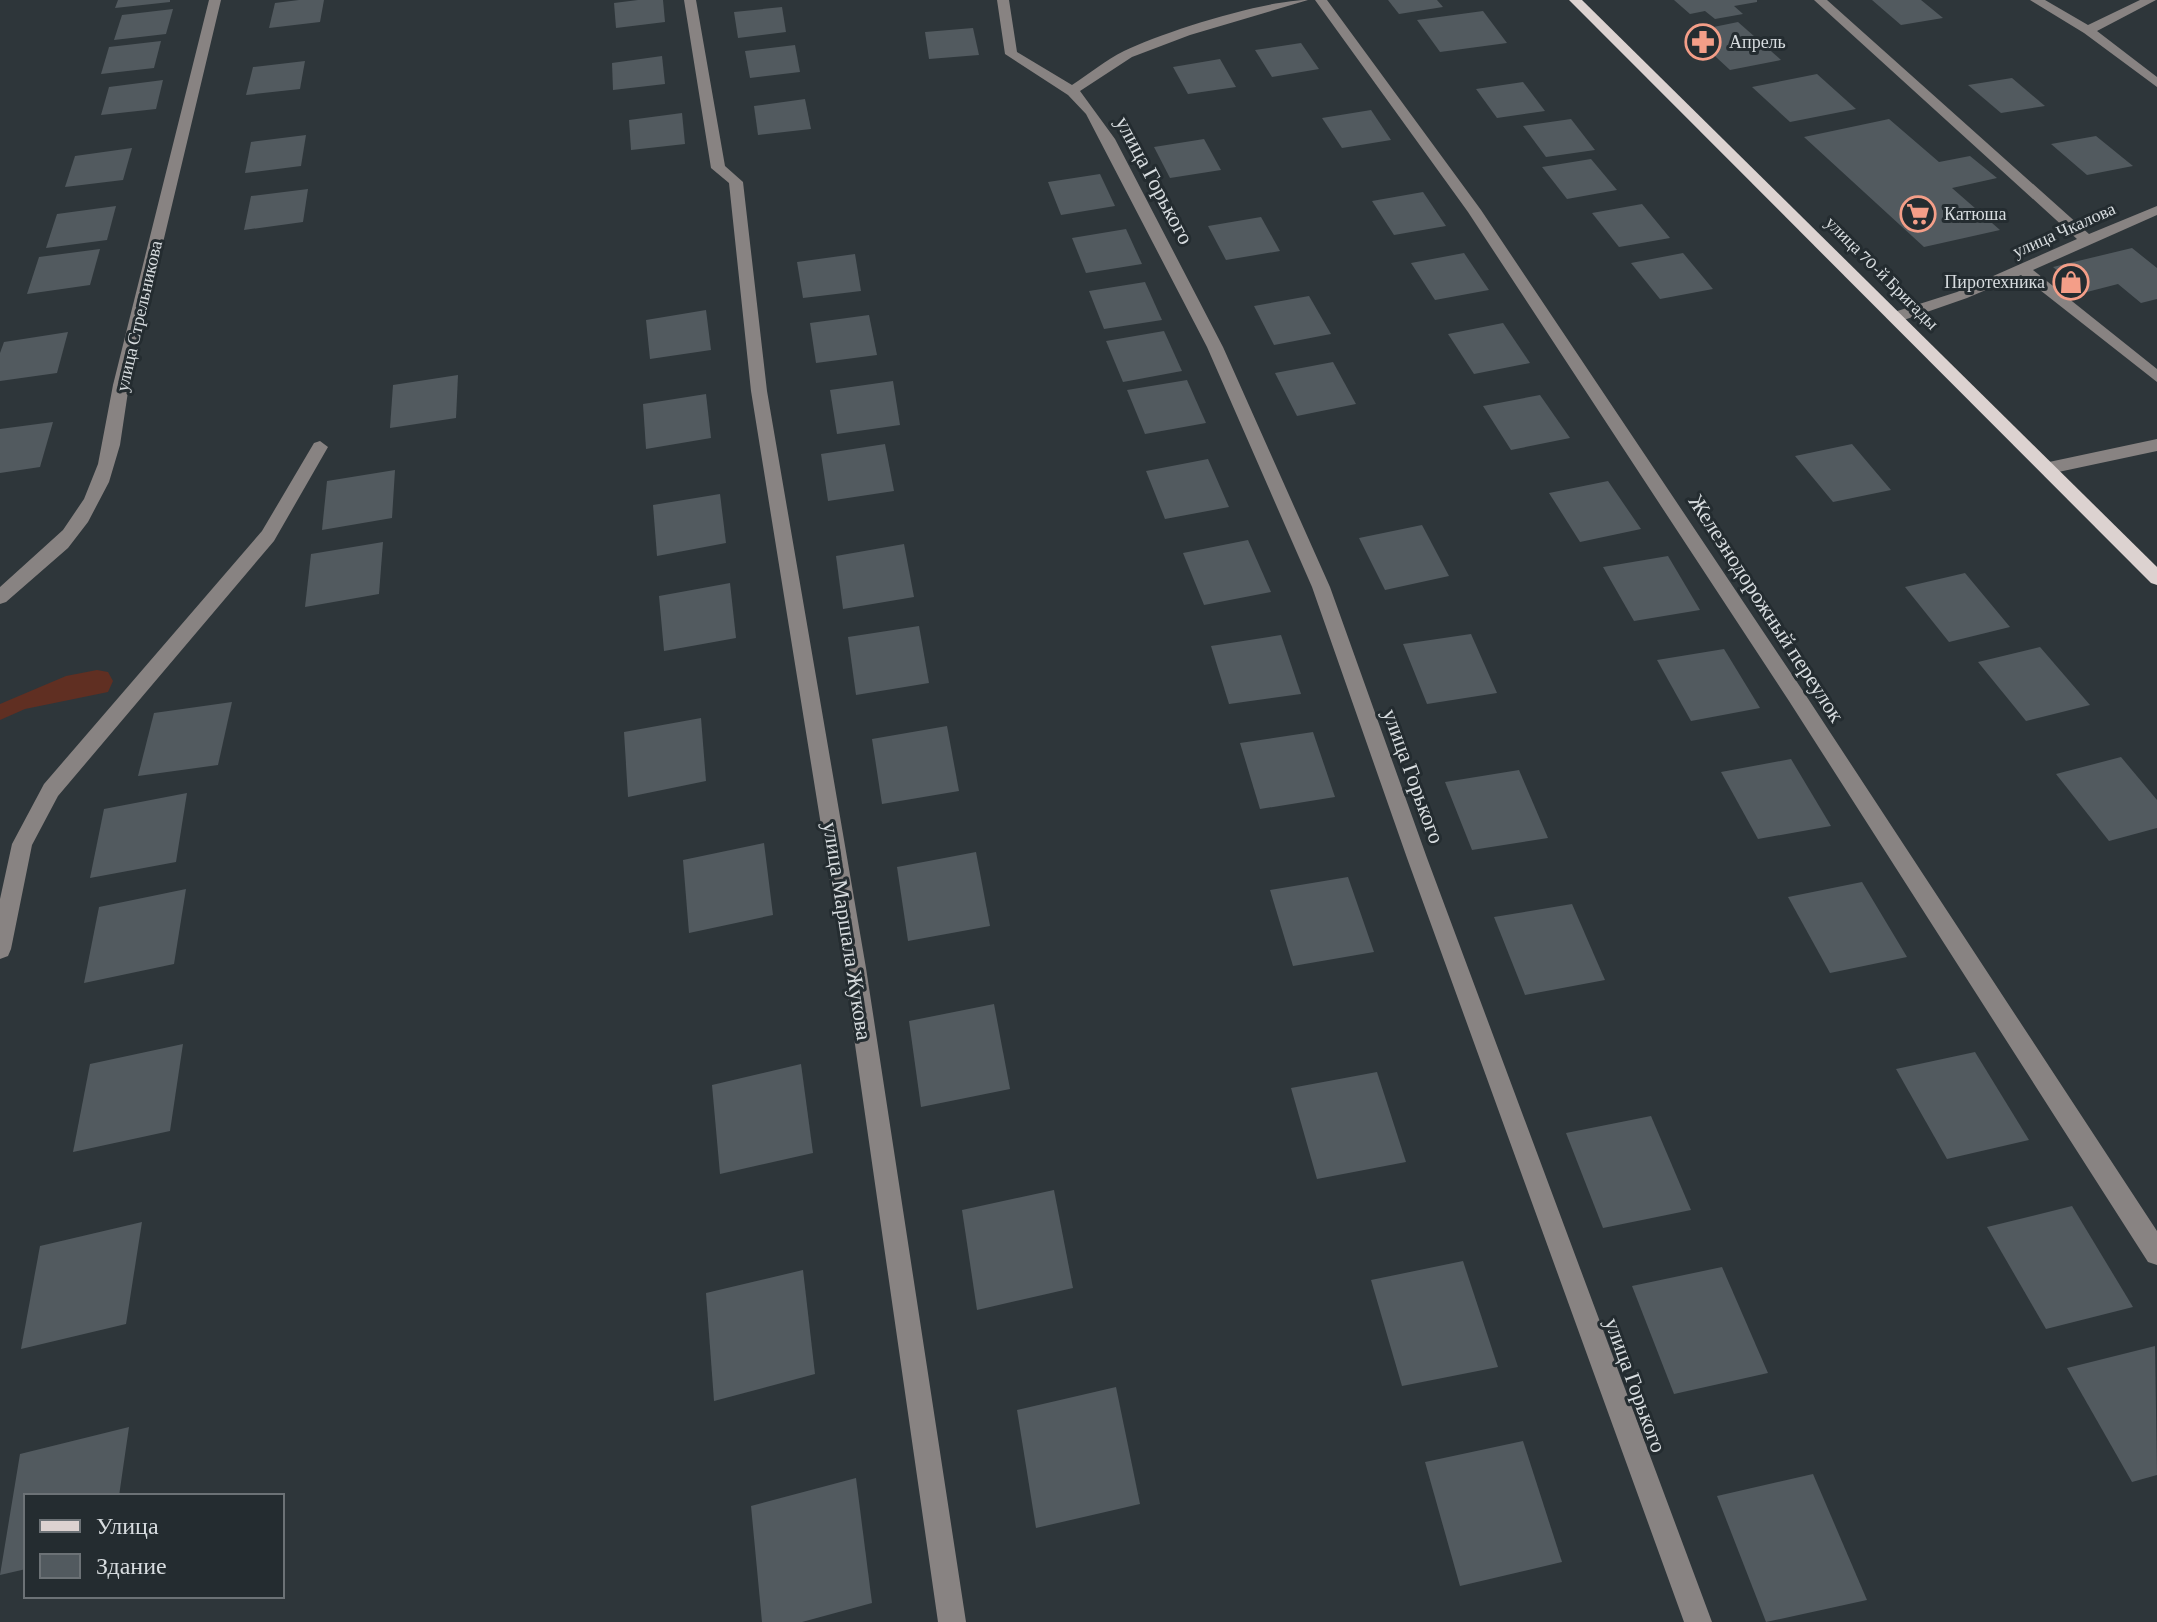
<svg xmlns="http://www.w3.org/2000/svg" width="2157" height="1622" font-family="'Crimson Pro',serif">
<style>
.green{fill:#602f22}
.building{fill:#525a5f}
.lines{fill:none;stroke-linecap:round;stroke-linejoin:round}
.minor{fill:#888382;fill-rule:evenodd}
.major{fill:#dcd2d0;fill-rule:evenodd}
.labels{text-anchor:middle;stroke-width:6;stroke-linejoin:round;paint-order:stroke}
.far-poi-label{font-size:18px;fill:#d7dcdf;stroke:#242c30;text-anchor:start}
.far-street-label{font-size:18px;fill:#d7dcdf;stroke:#242c30}
.street-label{font-size:22px;fill:#d7dcdf;stroke:#242c30}
</style>
<rect width="100%" height="100%" fill="#2e363a"/>
<path class="green" d="M97,670L108,672L113,681L108,692L25,709L0,720V704L66,676Z"/>
<g class="building">
<path d="M118,0H170V2L115,8Z"/>
<path d="M299,0H324L320,22L269,28L275,3Z"/>
<path d="M638,0H663L665,22L616,28L614,3Z"/>
<path d="M1388,0H1437L1443,7L1399,14Z"/>
<path d="M1674,0H1757V2L1734,6L1743,14L1715,19L1705,11L1690,14Z"/>
<path d="M1872,0H1921L1943,18L1901,25Z"/>
<path d="M782,7L786,32L738,38L734,12Z"/>
<path d="M173,9L166,34L114,40L122,15Z"/>
<path d="M1483,11L1507,43L1440,52L1417,20Z"/>
<path d="M1738,22L1781,60L1730,70L1689,32Z"/>
<path d="M973,28L979,55L929,59L925,32Z"/>
<path d="M161,41L154,68L101,74L109,47Z"/>
<path d="M1301,43L1319,69L1272,77L1255,50Z"/>
<path d="M795,45L800,72L750,78L745,51Z"/>
<path d="M662,56L665,84L613,90L612,63Z"/>
<path d="M1220,59L1236,87L1188,94L1173,67Z"/>
<path d="M305,61L300,89L246,95L253,67Z"/>
<path d="M1817,74L1856,109L1790,122L1752,87Z"/>
<path d="M2012,78L2045,106L2001,113L1968,85Z"/>
<path d="M163,80L156,109L101,115L109,87Z"/>
<path d="M1523,82L1545,111L1497,118L1476,89Z"/>
<path d="M805,99L811,129L758,135L754,106Z"/>
<path d="M1371,110L1391,140L1342,148L1322,118Z"/>
<path d="M682,113L685,144L631,150L629,120Z"/>
<path d="M1571,119L1595,150L1546,157L1523,126Z"/>
<path d="M1889,119L1939,162L1970,156L1997,178L1952,188L2000,230L1924,247L1804,137Z"/>
<path d="M306,135L301,166L245,173L251,142Z"/>
<path d="M2096,136L2133,166L2087,175L2051,144Z"/>
<path d="M1204,139L1221,170L1170,178L1154,147Z"/>
<path d="M132,148L123,180L65,187L75,156Z"/>
<path d="M1591,159L1617,190L1567,199L1542,167Z"/>
<path d="M1100,174L1115,206L1061,215L1048,182Z"/>
<path d="M308,189L303,222L244,230L251,196Z"/>
<path d="M1423,192L1446,226L1394,235L1372,201Z"/>
<path d="M1642,204L1670,238L1619,247L1592,213Z"/>
<path d="M116,206L107,240L46,248L57,214Z"/>
<path d="M1261,217L1280,251L1226,260L1208,226Z"/>
<path d="M1126,229L1142,264L1086,273L1072,238Z"/>
<path d="M2132,248L2157,268V299L2141,303L2118,284L2083,293L2053,267Z"/>
<path d="M100,249L90,285L27,294L39,257Z"/>
<path d="M1464,253L1489,290L1435,300L1411,263Z"/>
<path d="M1683,253L1713,289L1660,299L1631,263Z"/>
<path d="M855,254L861,291L803,298L797,262Z"/>
<path d="M1145,282L1162,320L1104,329L1089,291Z"/>
<path d="M1309,296L1331,334L1274,345L1254,306Z"/>
<path d="M706,310L711,350L650,359L646,320Z"/>
<path d="M869,315L877,355L816,363L810,323Z"/>
<path d="M1503,323L1530,363L1474,374L1448,334Z"/>
<path d="M1164,331L1182,371L1123,382L1106,341Z"/>
<path d="M68,332L57,373L0,381V353L4,342Z"/>
<path d="M1333,362L1356,404L1297,416L1275,373Z"/>
<path d="M458,375L456,418L390,428L393,385Z"/>
<path d="M1187,380L1206,423L1145,434L1127,390Z"/>
<path d="M893,381L900,425L837,434L830,390Z"/>
<path d="M706,394L711,438L646,449L643,404Z"/>
<path d="M1540,395L1570,438L1511,450L1483,406Z"/>
<path d="M53,422L40,467L0,473V429Z"/>
<path d="M885,444L894,491L828,501L821,454Z"/>
<path d="M1852,444L1891,490L1833,502L1795,456Z"/>
<path d="M1208,459L1229,507L1165,519L1146,471Z"/>
<path d="M395,470L392,518L322,530L327,481Z"/>
<path d="M1608,481L1641,529L1580,542L1549,493Z"/>
<path d="M720,494L726,543L657,556L653,505Z"/>
<path d="M1422,525L1449,576L1385,590L1359,538Z"/>
<path d="M1248,540L1271,592L1204,605L1183,553Z"/>
<path d="M383,542L379,594L305,607L311,554Z"/>
<path d="M904,544L914,597L843,609L836,556Z"/>
<path d="M1668,556L1700,610L1634,621L1603,567Z"/>
<path d="M1965,573L2010,627L1949,642L1905,587Z"/>
<path d="M730,583L736,638L664,651L659,596Z"/>
<path d="M919,626L929,683L856,695L848,637Z"/>
<path d="M1471,634L1497,693L1427,704L1403,644Z"/>
<path d="M1281,635L1301,694L1229,704L1211,646Z"/>
<path d="M2040,647L2090,705L2026,721L1978,662Z"/>
<path d="M1724,649L1760,708L1691,721L1657,660Z"/>
<path d="M232,702L218,765L138,776L154,713Z"/>
<path d="M701,718L706,781L628,797L624,732Z"/>
<path d="M947,726L959,791L882,804L872,739Z"/>
<path d="M1313,732L1335,797L1260,809L1240,743Z"/>
<path d="M2121,757L2157,800V828L2109,841L2056,774Z"/>
<path d="M1791,759L1831,826L1758,839L1721,772Z"/>
<path d="M1519,770L1548,838L1472,850L1445,782Z"/>
<path d="M187,793L176,862L90,878L104,809Z"/>
<path d="M764,843L773,915L689,933L683,860Z"/>
<path d="M976,852L990,926L908,941L897,867Z"/>
<path d="M1348,877L1374,952L1293,966L1270,890Z"/>
<path d="M1862,882L1907,957L1830,973L1788,897Z"/>
<path d="M186,889L174,964L84,983L99,907Z"/>
<path d="M1572,904L1605,980L1525,995L1494,917Z"/>
<path d="M994,1004L1010,1089L921,1107L909,1021Z"/>
<path d="M183,1044L170,1131L73,1152L90,1064Z"/>
<path d="M1975,1052L2029,1140L1947,1159L1896,1069Z"/>
<path d="M801,1064L813,1153L720,1174L712,1085Z"/>
<path d="M1377,1072L1406,1162L1317,1179L1291,1088Z"/>
<path d="M1651,1116L1691,1210L1603,1228L1566,1133Z"/>
<path d="M1054,1190L1073,1288L977,1310L962,1210Z"/>
<path d="M2072,1206L2133,1307L2046,1329L1987,1227Z"/>
<path d="M142,1222L126,1324L21,1349L40,1246Z"/>
<path d="M1463,1261L1498,1367L1402,1386L1371,1280Z"/>
<path d="M1722,1267L1768,1373L1674,1394L1632,1286Z"/>
<path d="M803,1270L815,1374L714,1401L706,1293Z"/>
<path d="M2155,1346L2157,1475L2132,1482L2067,1368Z"/>
<path d="M1116,1387L1140,1504L1036,1528L1017,1410Z"/>
<path d="M129,1427L119,1496H26V1569L0,1575L20,1454Z"/>
<path d="M1523,1441L1562,1562L1460,1586L1425,1462Z"/>
<path d="M1813,1474L1867,1600L1766,1622L1717,1496Z"/>
<path d="M856,1478L872,1603L802,1622H762L751,1506Z"/>
</g>
<g class="lines">
<g class="minor">
<path d="M209,0H221L129,385L120,445L109,482L88,522L68,548L6,602L0,604V587L63,530L84,499L98,464L113,385Z"/>
<path d="M684,0H696L725,166L743,182L767,391L866,968L966,1622H938L844,968L751,391L729,183L711,168Z"/>
<path d="M997,0H1009L1017,52L1072,85C1089,74 1106,60 1124,51C1163,32 1265,0 1308,0L1190,35L1132,57L1080,91L1115,139L1223,347L1330,587L1427,858L1712,1622H1684L1407,858L1312,587L1207,347L1086,114L1068,95L1005,54Z"/>
<path d="M1315,0H1327L1481,210L1803,691L2157,1231V1265L2148,1262L1789,701L1468,212Z"/>
<path d="M1814,0H1827L2089,234L2157,206V215L2033,270L2157,369V382L2021,275L1967,298L1901,321H1891V313L1957,292L2077,239Z"/>
<path d="M2030,0H2045L2088,25L2140,0H2156L2097,31L2157,77V87L2084,33Z"/>
<path d="M2157,439V451L2049,474L2041,468L2049,462Z"/>
<path d="M320,441L328,447L274,541L58,796L32,845L11,949L8,956L0,959V899L12,844L44,784L262,531L314,443Z"/>
</g>
<path class="major" d="M1569,0H1582L2157,567V585L2151,583Z"/>
</g>
<defs>
<symbol id="pharmacy-ring" viewBox="-11 -11 22 22"><circle r="9.5" fill="#242c30" stroke="#f49e88" stroke-width="1.5"/><path d="M-2-6h4v4h4v4h-4v4h-4v-4h-4v-4h4Z" fill="#f49e88"/></symbol>
<symbol id="supermarket-ring" viewBox="-11 -11 22 22"><circle r="9.5" fill="#242c30" stroke="#f49e88" stroke-width="1.5"/><path d="M-6-5.5h2.5l.6 2H6L4.5 2H-2.5L-4.4-4H-6ZM-1.5 3.2a1.3 1.3 0 1 0 .1 0ZM3 3.2a1.3 1.3 0 1 0 .1 0Z" fill="#f49e88"/></symbol>
<symbol id="shop-ring" viewBox="-11 -11 22 22"><circle r="9.5" fill="#242c30" stroke="#f49e88" stroke-width="1.5"/><path d="M-5-2.5h2.3a2.7 3.5 0 0 1 5.4 0H5L5.5 6h-11ZM-1.5-2.5h3a1.5 2.3 0 0 0-3 0Z" fill="#f49e88"/></symbol>
</defs>
<g fill-rule="evenodd">
<use href="#pharmacy-ring" x="1683" y="22" width="40" height="40"/>
<use href="#supermarket-ring" x="1898" y="194" width="40" height="40"/>
<use href="#shop-ring" x="2051" y="262" width="40" height="40"/>
</g>
<g class="labels">
<g class="far-poi-label">
<text x="1729" y="48">Апрель</text>
<text x="1944" y="220">Катюша</text>
<text x="2045" y="288" text-anchor="end">Пиротехника</text>
</g>
<g class="far-street-label">
<text transform="translate(2064 230) rotate(-24)" y="6">улица Чкалова</text>
<text transform="translate(1882 273) rotate(45)" y="6">улица 70-й Бригады</text>
<text transform="translate(139 316) rotate(-77)" y="6">улица Стрельникова</text>
</g>
<g class="street-label">
<text transform="translate(1155 180) rotate(62)" y="8">улица Горького</text>
<text transform="translate(1767 608) rotate(57)" y="8">Железнодорожный переулок</text>
<text transform="translate(1414 776) rotate(70)" y="8">улица Горького</text>
<text transform="translate(848 931) rotate(81)" y="8">улица Маршала Жукова</text>
<text transform="translate(1636 1385) rotate(70)" y="8">улица Горького</text>
</g>
</g>
<rect x="24" y="1494" width="260" height="104" fill="#242c30" stroke="#6c7276" stroke-width="2"/>
<rect x="40" y="1520" width="40" height="12" fill="#dcd2d0" stroke="#6c7276" stroke-width="2"/>
<text x="96" y="1534" font-size="24" fill="#d7dcdf">Улица</text>
<rect x="40" y="1554" width="40" height="24" fill="#525a5f" stroke="#6c7276" stroke-width="2"/>
<text x="96" y="1574" font-size="24" fill="#d7dcdf">Здание</text>
</svg>
